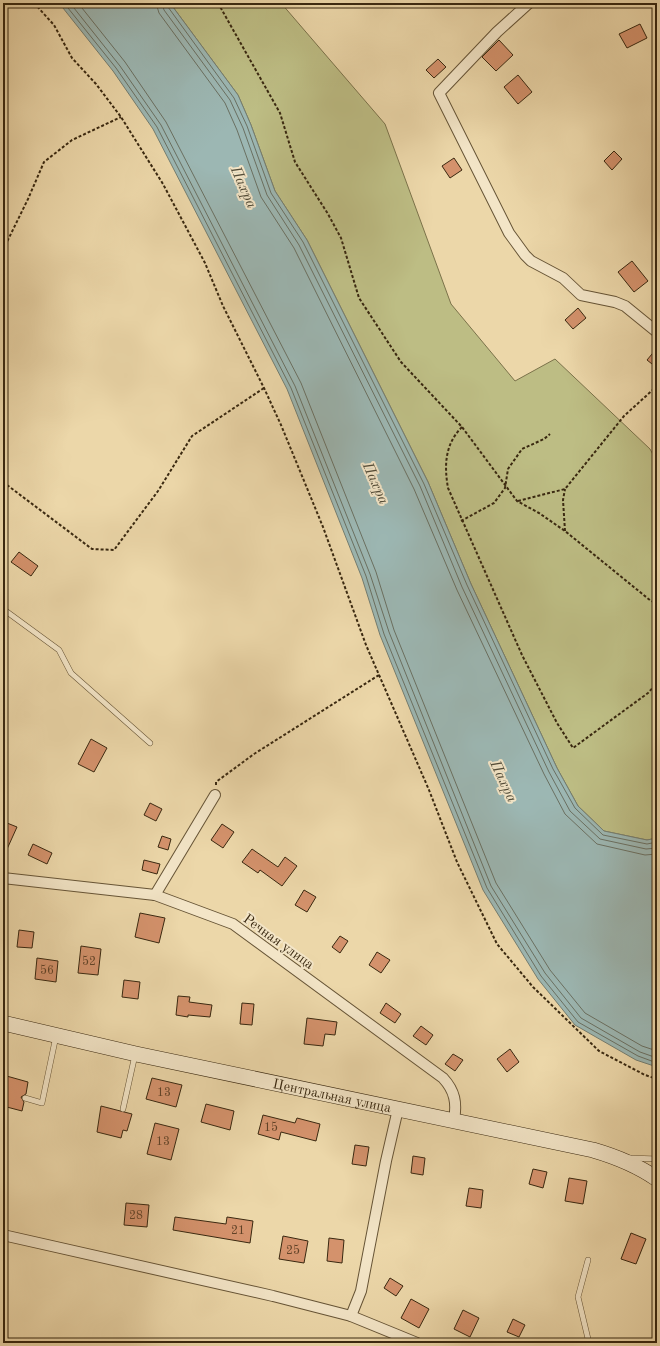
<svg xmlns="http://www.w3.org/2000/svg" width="660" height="1346" font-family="'Old Standard TT',serif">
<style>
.green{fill:#bdbd84;stroke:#7b724a}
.water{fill:#9cb7b3;stroke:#747e72}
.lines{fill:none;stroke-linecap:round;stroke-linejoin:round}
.shore{stroke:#6a7062;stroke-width:1}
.building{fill:#d4926c;stroke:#392810}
.lane-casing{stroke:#665436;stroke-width:6}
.street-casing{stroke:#665436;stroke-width:12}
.secondary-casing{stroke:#392810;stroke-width:16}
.path{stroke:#392810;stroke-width:2;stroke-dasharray:3 2;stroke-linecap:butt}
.lane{stroke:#f3e5c7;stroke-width:5}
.street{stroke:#f3e5c7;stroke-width:10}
.secondary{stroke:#f3e5c7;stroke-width:15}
.labels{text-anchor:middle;stroke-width:4;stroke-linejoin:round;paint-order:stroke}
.number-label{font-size:12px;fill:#604227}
.street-label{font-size:14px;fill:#392810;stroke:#f3e5c7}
.water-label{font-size:15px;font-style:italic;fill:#524c39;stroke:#f3e5c7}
</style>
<rect width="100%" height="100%" fill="#ecd7a9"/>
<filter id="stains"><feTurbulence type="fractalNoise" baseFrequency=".005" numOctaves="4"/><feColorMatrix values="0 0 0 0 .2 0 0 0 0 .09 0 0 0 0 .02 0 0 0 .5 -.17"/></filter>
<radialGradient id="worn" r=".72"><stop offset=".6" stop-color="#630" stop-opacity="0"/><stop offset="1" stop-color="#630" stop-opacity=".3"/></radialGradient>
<path class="green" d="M170,3H281L385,124L451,304L515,381L555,359L650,449L657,462V838L647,840L604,831L578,806L557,768L471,584L428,482L307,240L275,191L251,125L238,95Z"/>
<path class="water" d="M59,3H170L238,95L251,125L275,191L307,240L428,482L471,584L557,768L578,806L604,831L647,840L657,838V1067L636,1060L575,1025L538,979L483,890L380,635L362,578L287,389L153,129L113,71Z"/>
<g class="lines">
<g class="shore">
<path d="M64,3L116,68L157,127L291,388L366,576L384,634L487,888L541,976L578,1022L638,1056L657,1063"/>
<path d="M70,3L120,66L161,125L295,386L370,574L389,632L491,886L545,973L581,1018L640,1052L657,1058"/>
<path d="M78,3L125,62L166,122L301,383L376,572L394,630L496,883L550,970L585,1013L642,1046L657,1051"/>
<path d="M156,3L159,13L225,103L237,130L261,197L294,248L414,489L457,590L544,774L565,814L597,844L645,855L657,854"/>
<path d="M162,3L164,10L230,100L243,128L267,195L299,245L420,486L462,587L549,772L570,811L600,839L646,849L657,848"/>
<path d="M167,3L168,7L234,98L247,126L271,193L303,242L424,484L467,585L553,769L575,808L603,835L647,844L657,842"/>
</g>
</g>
<g class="building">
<path d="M640,24L647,38L627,48L619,34Z"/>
<path d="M499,40L513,55L496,71L482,57Z"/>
<path d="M438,59L446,67L434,78L426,70Z"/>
<path d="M518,75L532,92L518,104L504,87Z"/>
<path d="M614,151L622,159L612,170L604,161Z"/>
<path d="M454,158L462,170L450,178L442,166Z"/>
<path d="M632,261L648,281L634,292L618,272Z"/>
<path d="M578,308L586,318L573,329L565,320Z"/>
<path d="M657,348V368L647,360Z"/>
<path d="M19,552L38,566L31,576L11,562Z"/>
<path d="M91,739L107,748L94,772L78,764Z"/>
<path d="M150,803L162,809L156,821L144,815Z"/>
<path d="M7,823L17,827L3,858V832Z"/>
<path d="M222,824L234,832L223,848L211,840Z"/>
<path d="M162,836L171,839L168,850L158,847Z"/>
<path d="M33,844L52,853L47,864L28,855Z"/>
<path d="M252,849L278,867L285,857L297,866L282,886L260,870L258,873L242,862Z"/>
<path d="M144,860L160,864L157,874L142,870Z"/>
<path d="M304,890L316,897L307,912L295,905Z"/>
<path d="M140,913L165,918L159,943L135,937Z"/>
<path d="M19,930L34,932L32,948L17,947Z"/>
<path d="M340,936L348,941L340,953L332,947Z"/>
<path d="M81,946L101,949L98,975L78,973Z"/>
<path d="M377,952L390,960L381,973L369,965Z"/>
<path d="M37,958L58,961L56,982L35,979Z"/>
<path d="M124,980L140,982L138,999L122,997Z"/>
<path d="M178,996L190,997L189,1002L212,1005L210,1017L188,1015V1017L176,1015Z"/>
<path d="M242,1003L254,1004L252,1025L240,1024Z"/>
<path d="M386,1003L401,1014L395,1023L380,1013Z"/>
<path d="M307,1018L337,1022L335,1035L325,1034L323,1046L304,1044Z"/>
<path d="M421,1026L433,1035L426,1045L413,1036Z"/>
<path d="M510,1049L519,1062L507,1072L497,1059Z"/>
<path d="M453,1054L463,1060L455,1071L445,1064Z"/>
<path d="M3,1075L28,1082L26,1094L21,1097L24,1102L22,1111L3,1106Z"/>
<path d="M152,1078L182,1085L176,1107L146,1099Z"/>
<path d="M206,1104L234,1111L230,1130L201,1122Z"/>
<path d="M101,1106L132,1114L127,1131L123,1130L121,1138L97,1132Z"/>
<path d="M263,1115L295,1123L297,1118L320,1124L316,1141L281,1132L279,1140L258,1134Z"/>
<path d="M155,1123L179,1129L171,1160L147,1154Z"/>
<path d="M355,1145L369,1147L366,1166L352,1164Z"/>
<path d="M413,1156L425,1158L423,1175L411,1173Z"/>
<path d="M533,1169L547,1172L543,1188L529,1184Z"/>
<path d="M569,1178L587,1181L583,1204L565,1201Z"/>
<path d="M469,1188L483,1190L481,1208L466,1206Z"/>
<path d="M126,1203L149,1205L147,1227L124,1225Z"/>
<path d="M175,1217L226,1224L227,1217L253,1221L250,1243L173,1230Z"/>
<path d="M631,1233L646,1239L636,1264L621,1259Z"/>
<path d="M283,1236L308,1241L304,1263L279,1259Z"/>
<path d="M329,1238L344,1240L342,1263L327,1261Z"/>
<path d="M390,1278L403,1286L396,1296L384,1288Z"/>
<path d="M411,1299L429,1309L419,1328L401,1318Z"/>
<path d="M463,1310L479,1318L470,1337L454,1329Z"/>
<path d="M513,1319L525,1325L519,1337L507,1332Z"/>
</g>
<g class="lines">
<defs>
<g id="lane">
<path d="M3,609L59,650L71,673L150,743"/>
<path d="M25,1098L42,1103L56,1036"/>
<path d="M123,1109L135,1055"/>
<path d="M630,1158L657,1159"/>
<path d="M588,1260L578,1297L589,1343"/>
</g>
<g id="street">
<path d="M529,3L497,32L439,93L509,233L525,255L531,261L563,278L581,295L615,302L625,306L657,332"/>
<path d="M3,878L155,895L233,924L443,1078C455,1091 457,1103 454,1120"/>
<path d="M155,895L215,795"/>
<path d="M3,1235L273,1296L351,1316L417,1343"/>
<path d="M351,1316L361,1291L386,1161L398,1109"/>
</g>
<g id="secondary">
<path id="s1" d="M3,1023L136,1054L593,1150C617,1157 637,1165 657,1179"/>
</g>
</defs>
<use href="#lane" class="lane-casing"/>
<use href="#street" class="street-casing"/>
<use href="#secondary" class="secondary-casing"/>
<g class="path">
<path d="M34,3L54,25L72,58L96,84L121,117L163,184L205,263L223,306L264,388L281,425L323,527L366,645L429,790L457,862L497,944L533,987L599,1051L645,1075L657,1079"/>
<path d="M218,3L280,113L295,162L328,214L341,238L359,298L401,362L462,427L517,501L539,513L565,531L651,601L657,603"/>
<path d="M3,250L28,199L44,162L72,140L121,117"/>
<path d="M462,427C445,444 444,465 448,488L522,655L557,723L573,748L648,693L657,683"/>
<path d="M3,482L92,549L114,550L158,491L192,436L264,388"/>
<path d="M518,501L565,489L624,416L657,386"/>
<path d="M461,521L494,503L505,488L508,469L522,449L544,439L550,434"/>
<path d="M565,531L563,500L565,489"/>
<path d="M216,785V782L254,754L379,675"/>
</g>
<use href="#lane" class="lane"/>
<use href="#street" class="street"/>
<use href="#secondary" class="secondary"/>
</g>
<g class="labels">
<g class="number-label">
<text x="89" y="965">52</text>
<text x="47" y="974">56</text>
<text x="164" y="1096">13</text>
<text x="271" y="1131">15</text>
<text x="163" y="1145">13</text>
<text x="136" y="1219">28</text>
<text x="238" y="1234">21</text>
<text x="293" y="1254">25</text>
</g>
<g class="street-label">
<text transform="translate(279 941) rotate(36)" y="5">Речная улица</text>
<text dy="5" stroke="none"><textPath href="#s1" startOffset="337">Центральная улица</textPath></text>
</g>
<g class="water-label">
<text transform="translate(244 187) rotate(66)" y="5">Пахра</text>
<text transform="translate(376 483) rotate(66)" y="5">Пахра</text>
<text transform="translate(504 781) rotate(65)" y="5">Пахра</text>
</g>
</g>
<rect width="660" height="1346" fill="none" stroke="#ecd7a9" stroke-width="16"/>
<rect x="4" y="4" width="652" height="1338" fill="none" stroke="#392810" stroke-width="2"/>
<rect x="8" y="8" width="644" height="1330" fill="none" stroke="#392810"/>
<rect width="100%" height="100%" filter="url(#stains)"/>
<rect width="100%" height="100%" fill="url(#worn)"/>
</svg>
